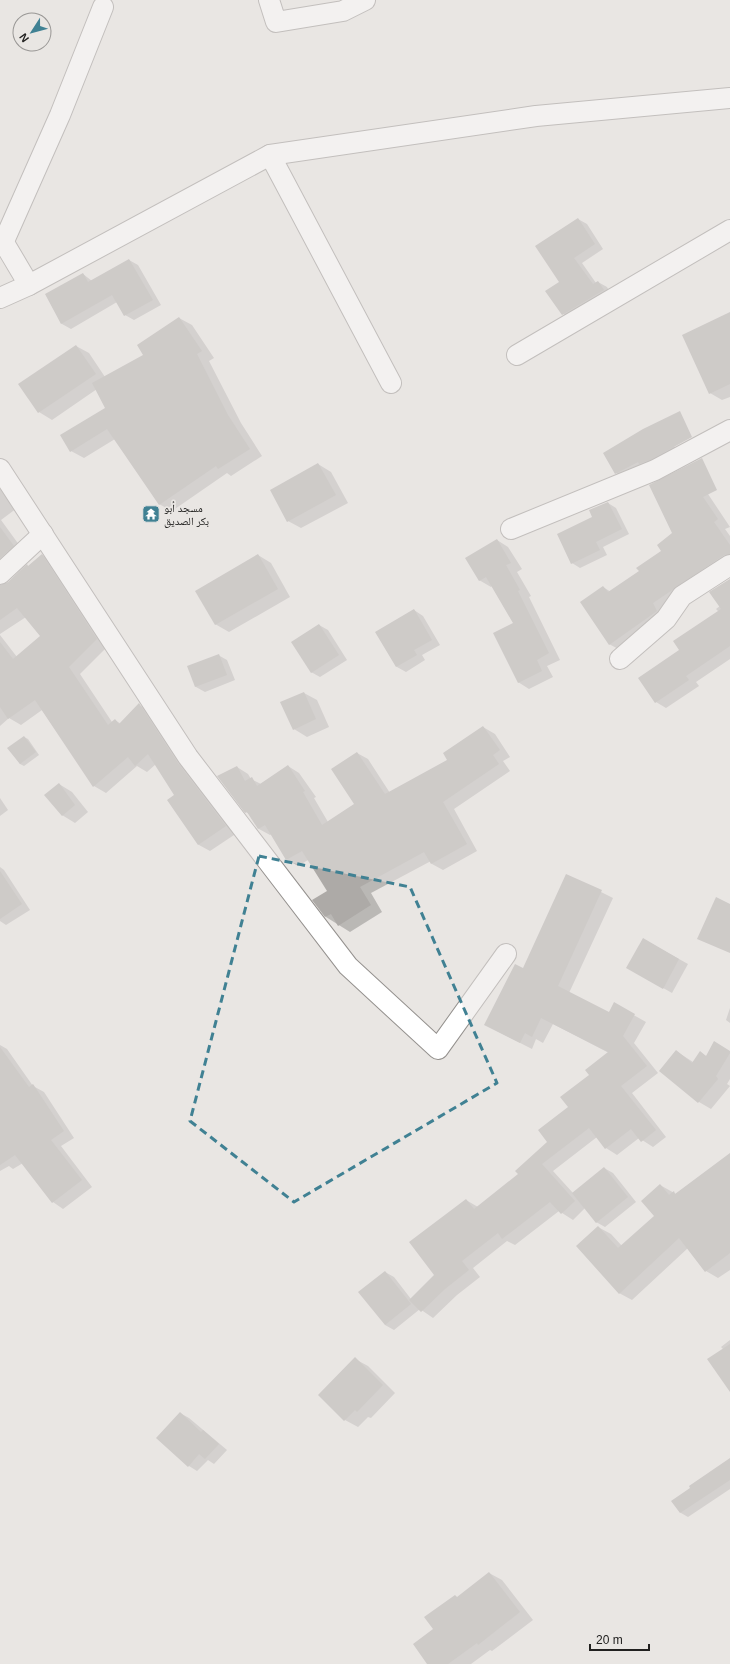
<svg xmlns="http://www.w3.org/2000/svg" width="730" height="1664" font-family="Helvetica,'Noto Naskh Arabic',sans-serif">
<style>
.shadow{fill:#0003}
.building{fill:#adaaa7}
.lines{fill:none;stroke-linecap:round;stroke-linejoin:round}
.street-casing{stroke:#94918e;stroke-width:22}
.street{stroke:#fff;stroke-width:20}
.marked{fill:none;stroke:#408193;stroke-width:3;stroke-dasharray:8 5;stroke-linejoin:round}
.labels{text-anchor:middle;stroke-width:3.5;stroke-linejoin:round;paint-order:stroke}
.poi-label{font-size:11px;fill:#21201f;stroke:#e9e6e3;text-anchor:start}
</style>
<rect width="100%" height="100%" fill="#e9e6e3"/>
<g class="shadow">
<path d="M578,219L587,224L603,249L582,263L596,283L598,282L607,287L612,296L572,319L563,314L560,282Z"/>
<path d="M129,260L138,265L161,305L134,320L125,315L117,302L71,329L62,324L46,295L83,274L92,281Z"/>
<path d="M730,313V397L722,400L710,393Z"/>
<path d="M179,318L192,325L214,358L209,361L241,423L262,456L231,476L227,473L172,511L159,504L115,439L84,458L71,451L107,408L97,389L52,420L39,412L76,346L89,353L105,377L145,355Z"/>
<path d="M663,430L679,453L624,478L616,473Z"/>
<path d="M318,464L331,472L348,503L301,528L288,521Z"/>
<path d="M696,476L730,527L725,529L730,536V566L622,651L609,644L603,587L611,592L640,572L663,552L674,534Z"/>
<path d="M0,486L17,508L1,520L25,553L0,584L2,586L8,583L42,555L54,562L108,646L80,674L112,722L115,720L121,724L139,705L151,711L237,833L210,851L199,845L168,800L175,795L156,764L147,772L137,766L106,793L94,786L42,710L21,725L9,718L0,726V635L17,657L42,636L26,617L0,634Z"/>
<path d="M608,503L616,508L629,534L603,547L607,555L580,568L572,563L593,517Z"/>
<path d="M497,540L508,547L522,569L517,572L531,596L529,597L560,660L547,666L553,677L529,689L518,682L514,624L492,586L491,587L479,580Z"/>
<path d="M258,555L271,563L290,597L229,632L215,624Z"/>
<path d="M730,580V659L696,682L699,686L666,708L656,702L681,650L719,612L716,609L720,606Z"/>
<path d="M414,610L423,616L440,645L422,655L425,660L406,672L397,667L377,633Z"/>
<path d="M319,625L328,630L347,660L320,677L311,672Z"/>
<path d="M218,655L227,660L235,680L205,692L196,687L188,667Z"/>
<path d="M304,693L317,700L329,727L307,737L294,729Z"/>
<path d="M483,727L495,734L510,757L503,761L510,771L454,809L477,851L443,870L432,864L431,861L371,893L382,912L350,932L326,917L328,891L308,860L298,866L286,859L272,834L270,835L259,829L249,814L246,812L237,767L248,774L251,779L261,784L288,766L299,773L316,797L314,798L328,822L355,804L357,753L368,759L390,793L448,760Z"/>
<path d="M24,737L28,739L39,755L24,766L20,764L9,749Z"/>
<path d="M59,784L72,792L88,812L75,823L62,815Z"/>
<path d="M0,798L8,810L0,816Z"/>
<path d="M0,867L4,870L30,910L6,925L0,921Z"/>
<path d="M567,875L613,898L569,993L609,1013L614,1004L646,1022L634,1043L658,1073L632,1093L666,1137L653,1147L639,1138L617,1155L606,1148L597,1137L553,1171L573,1193L604,1168L613,1173L636,1202L605,1227L596,1222L585,1208L573,1220L559,1211L515,1245L507,1241L473,1268L480,1277L457,1295L433,1318L420,1309L394,1330L385,1325V1272L394,1277L411,1299L435,1275L466,1200L478,1207L519,1175L548,1142L590,1075L609,1053L553,1024L543,1043L536,1039L532,1049L497,1031Z"/>
<path d="M643,939L688,964L672,993L628,968Z"/>
<path d="M730,1008V1023L726,1020Z"/>
<path d="M0,1045L7,1049L33,1086L44,1092L74,1138L61,1146L92,1187L63,1209L53,1202L23,1163L13,1169L9,1166L0,1171Z"/>
<path d="M676,1051L693,1062L701,1053L706,1056L730,1052V1079L727,1084L730,1086L711,1109L699,1102L660,1071Z"/>
<path d="M730,1154V1270L718,1278L706,1271L688,1248L632,1300L619,1293L598,1227L611,1234L622,1246L655,1216L660,1185L676,1194Z"/>
<path d="M730,1340V1391L723,1349L721,1347Z"/>
<path d="M355,1359L368,1366L395,1393L371,1418L368,1417L358,1427L345,1420Z"/>
<path d="M180,1413L189,1418L227,1450L214,1464L208,1460L197,1471L189,1466Z"/>
<path d="M730,1466V1489L688,1517L681,1513L673,1501Z"/>
<path d="M489,1573L502,1580L533,1620L492,1651L490,1650L471,1664H429L455,1596L458,1598Z"/>
</g>
<g class="building">
<path d="M578,218L595,244L574,258L593,284L598,281L604,290L562,315L545,291L559,282L535,246Z"/>
<path d="M129,259L153,300L124,316L112,295L61,324L45,294L83,273L88,282Z"/>
<path d="M730,312V384L709,394L682,335Z"/>
<path d="M179,317L202,351L197,354L228,415L250,449L218,469L216,466L159,505L107,429L70,452L60,435L105,408L92,383L143,355L137,345Z"/>
<path d="M76,345L96,374L38,413L18,384Z"/>
<path d="M680,411L692,437L650,460L639,464L638,462L615,474L603,453L643,429Z"/>
<path d="M702,458L717,490L703,497L718,519L714,522L730,545V554L724,555L653,603L657,611L609,645L580,602L603,586L608,592L639,571L636,568L661,551L657,545L672,533L649,485Z"/>
<path d="M318,463L336,495L287,522L270,490Z"/>
<path d="M608,502L622,529L596,542L600,550L571,564L557,534L592,517L589,510Z"/>
<path d="M0,527L14,546L0,558Z"/>
<path d="M497,539L511,563L506,565L520,590L518,591L549,653L537,660L542,671L518,683L493,633L513,623L486,577L479,581L465,558Z"/>
<path d="M42,554L97,639L69,667L108,725L115,719L119,724L139,703L178,763L226,826L198,845L167,800L174,795L148,754L135,766L128,757L93,787L35,700L8,719L0,707V642L13,659L40,636L17,608L0,620V585L8,582L27,564L28,566Z"/>
<path d="M258,554L278,589L215,625L195,591Z"/>
<path d="M730,579V646L686,676L689,680L655,703L638,678L679,650L673,641L721,609L709,592Z"/>
<path d="M414,609L432,640L414,650L417,655L396,667L375,632Z"/>
<path d="M319,624L339,655L311,673L291,642Z"/>
<path d="M219,654L227,675L195,687L187,666Z"/>
<path d="M304,692L316,719L293,730L280,702Z"/>
<path d="M483,726L500,750L493,755L499,764L443,802L467,844L431,864L424,852L360,887L371,905L338,926L331,914L325,917L312,900L327,891L302,851L286,860L265,825L258,829L247,812L245,813L217,776L237,766L245,781L252,777L257,786L288,765L305,791L303,792L322,825L354,804L331,769L357,752L385,794L447,760L443,753Z"/>
<path d="M24,736L36,752L20,764L7,748Z"/>
<path d="M59,783L75,805L62,816L44,795Z"/>
<path d="M0,871L22,904L0,919Z"/>
<path d="M566,874L602,890L558,986L609,1012L614,1002L635,1014L623,1036L647,1066L621,1086L656,1130L641,1142L631,1129L605,1149L589,1128L542,1164L575,1201L561,1214L550,1202L502,1239L498,1233L462,1261L469,1270L445,1289L421,1312L409,1300L434,1275L409,1242L466,1199L474,1209L518,1174L515,1171L547,1142L538,1130L568,1107L560,1097L589,1075L585,1070L608,1052L541,1018L532,1037L525,1033L520,1043L484,1025L515,964L523,968Z"/>
<path d="M716,897L730,904V953L697,939Z"/>
<path d="M643,938L679,959L663,989L626,968Z"/>
<path d="M714,1041L730,1051V1053L716,1076L718,1079L698,1103L659,1071L676,1050L692,1063L700,1051L706,1056Z"/>
<path d="M0,1047L29,1087L33,1084L64,1131L51,1140L82,1180L52,1203L15,1155L0,1165Z"/>
<path d="M730,1153V1253L705,1272L679,1238L619,1294L576,1246L598,1226L618,1248L654,1216L641,1201L660,1184L669,1195L674,1191L675,1194Z"/>
<path d="M604,1167L628,1197L596,1223L572,1193Z"/>
<path d="M385,1271L411,1304L385,1325L358,1292Z"/>
<path d="M730,1344V1392L707,1359Z"/>
<path d="M355,1357L383,1385L357,1412L355,1410L344,1421L318,1395Z"/>
<path d="M180,1412L201,1432L203,1430L219,1444L205,1459L199,1454L188,1467L156,1438Z"/>
<path d="M730,1458V1480L680,1513L671,1501L690,1488L689,1486Z"/>
<path d="M489,1572L520,1612L478,1645L477,1643L448,1664H427L413,1644L433,1629L424,1617L455,1595L457,1597Z"/>
</g>
<g class="lines">
<defs>
<g id="street">
<path d="M269,0L276,22L343,11L365,0"/>
<path d="M270,155L391,383"/>
<path d="M0,236L29,285"/>
<path d="M4,241L60,115L103,7"/>
<path d="M0,298L29,285L270,155L536,116L730,98"/>
<path d="M517,355L730,230"/>
<path d="M0,469L188,757L348,966L438,1049L506,954"/>
<path d="M511,529L655,470L730,430"/>
<path d="M0,574L43,534"/>
<path d="M620,659L666,619L682,596L730,565"/>
</g>
</defs>
<use href="#street" class="street-casing"/>
<use href="#street" class="street"/>
</g>
<path d="M0 0H730V1664H0ZM259,856L410,887L497,1083L294,1202L190,1121Z" fill="#e9e6e3" fill-opacity=".55" fill-rule="evenodd"/>
<path class="marked" d="M259,856L410,887L497,1083L294,1202L190,1121Z"/>
<defs>
<symbol id="temple-square" viewBox="-11 -11 22 22"><rect x="-9" y="-9" width="18" height="18" rx="4" fill="#408193" stroke="#e9e6e3"/><path d="M0-6L5-2H3V0L6.5 2.5H4V6H1.5V3h-3V6H-4V2.5H-6.5L-3 0V-2H-5Z" fill="#fff"/></symbol>
</defs>
<g fill-rule="evenodd">
<use href="#temple-square" x="141" y="504" width="20" height="20"/>
</g>
<g class="labels">
<g class="poi-label">
<text x="164" y="512">مسجد أبو<tspan x="164" dy="13">بكر الصديق</tspan></text>
</g>
</g>
<g transform="translate(32 32) rotate(234)"><circle r="19" fill="#e9e6e3" stroke="#999795"/>
<path d="M0-3L7 15L0 10L-7 15Z" fill="#408193"/>
<text y="-6" font-size="11" font-weight="bold" text-anchor="middle" fill="#21201f">N</text>
</g>
<path d="M590 1644v6h59v-6" fill="none" stroke="#21201f" stroke-width="2"/>
<text x="596" y="1644" font-size="12" fill="#21201f" stroke="#e9e6e3" stroke-width="3" paint-order="stroke">20 m</text>
</svg>
